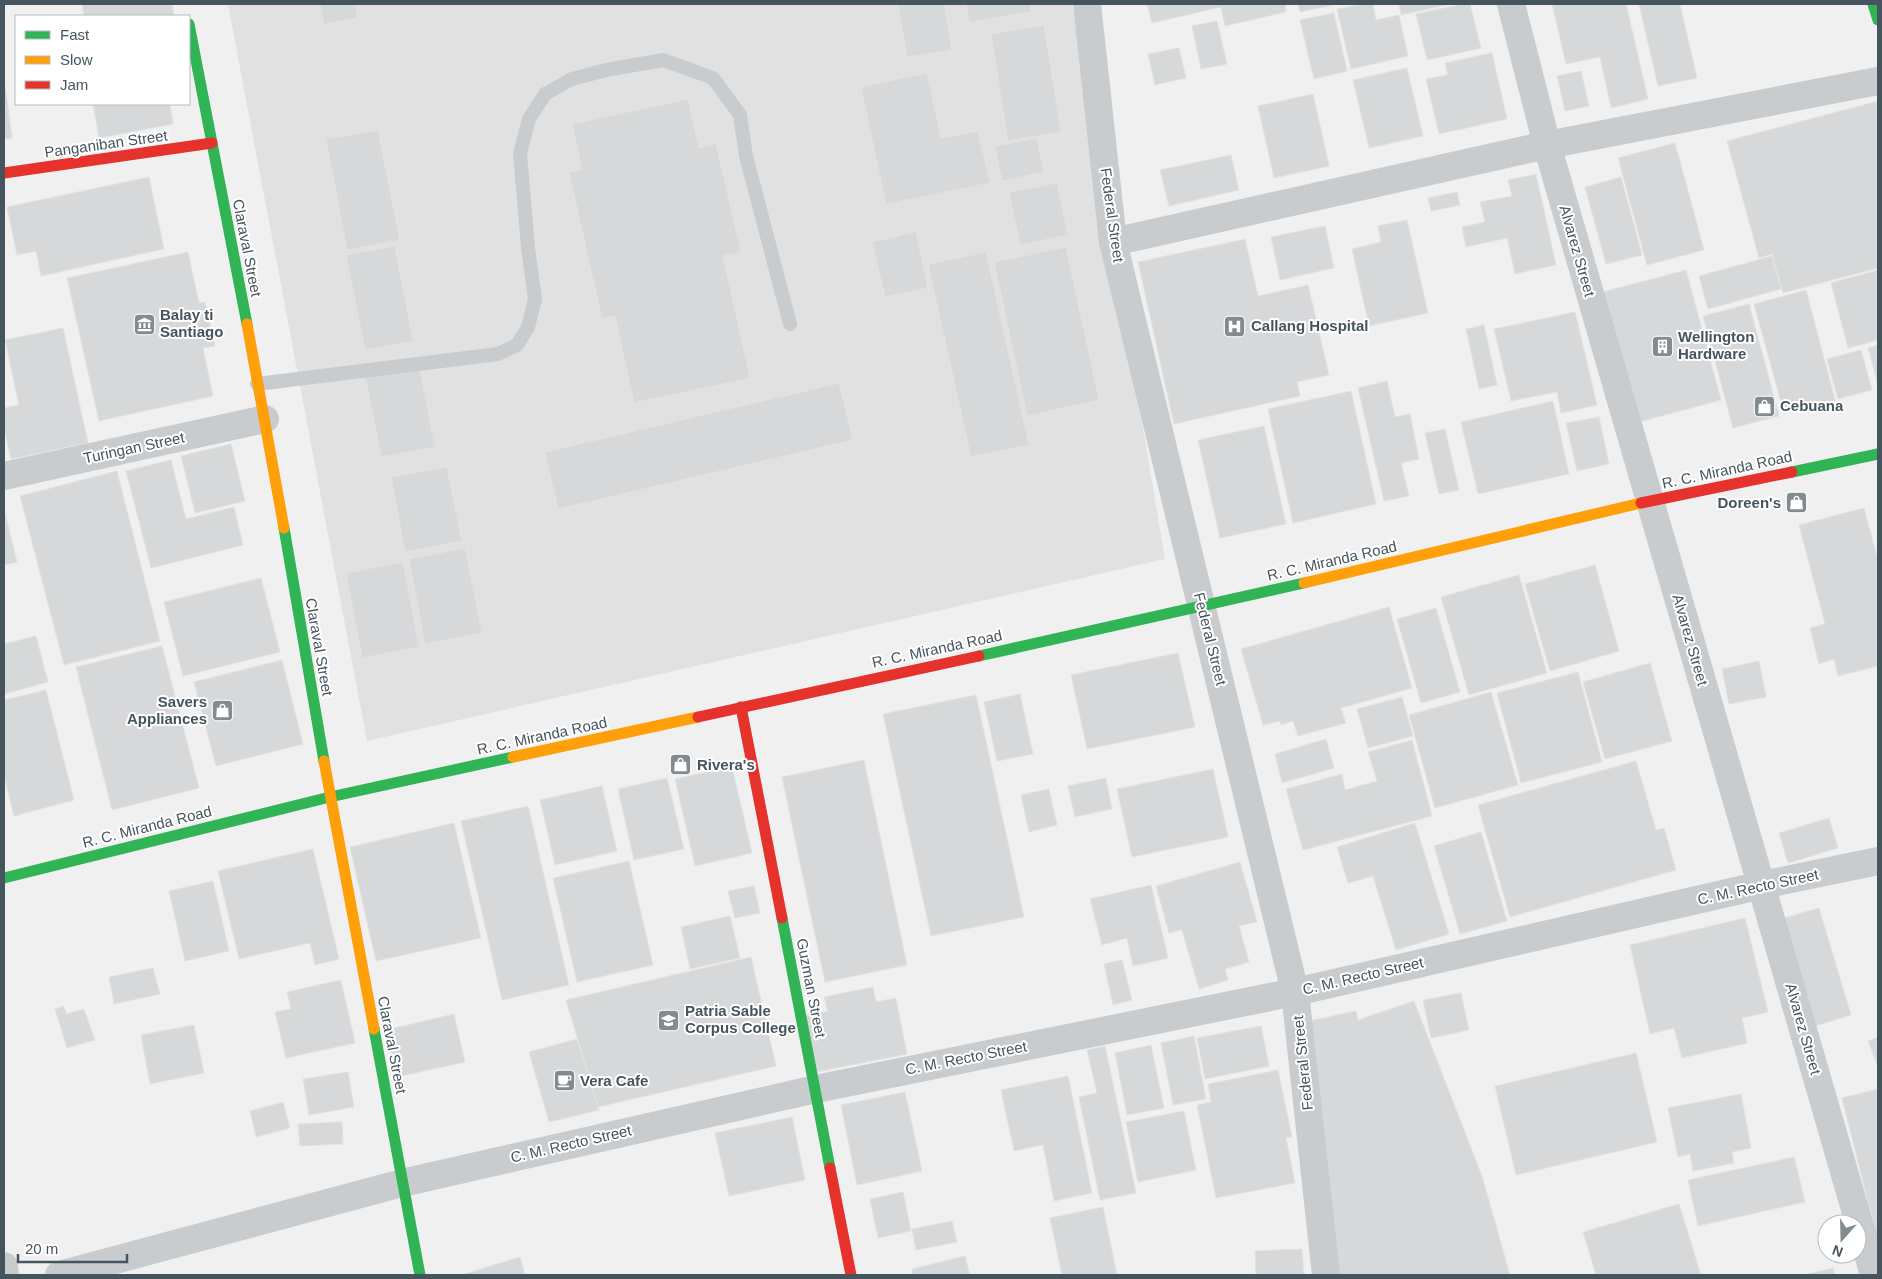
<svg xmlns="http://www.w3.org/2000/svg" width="1882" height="1279" font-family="Helvetica,sans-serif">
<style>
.education{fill:#e2e1e2}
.building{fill:#d7d8da;stroke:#e1e2e2}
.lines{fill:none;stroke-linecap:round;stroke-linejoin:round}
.lane{stroke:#c9ccce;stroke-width:14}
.street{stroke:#c9ccce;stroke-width:28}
.fast{stroke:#30b455;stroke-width:11}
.slow{stroke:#ff9f0a;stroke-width:11}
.jam{stroke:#e5322d;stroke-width:11}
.labels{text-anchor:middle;stroke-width:4;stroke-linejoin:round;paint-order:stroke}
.street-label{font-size:15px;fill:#46545d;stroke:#fff}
.poi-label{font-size:15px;font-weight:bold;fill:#46545d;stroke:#fff;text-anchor:start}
</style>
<rect width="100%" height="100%" fill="#f0f0f0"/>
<path class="education" d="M228,4H1072L1165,559L367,741Z"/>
<g class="building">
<path d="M82,4H172L174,16H84Z"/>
<path d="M320,4H355L358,18L324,24Z"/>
<path d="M898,4H944L952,50L907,57Z"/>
<path d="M966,4H1030L1031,12L969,22Z"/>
<path d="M1147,4H1285L1286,12L1225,26L1221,7L1152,23Z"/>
<path d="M1298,4H1338L1300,12Z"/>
<path d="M1363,4H1373L1376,20L1399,15L1408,56L1351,69L1337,9Z"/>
<path d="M1399,4H1451L1401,15Z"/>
<path d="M1463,4H1470L1481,48L1427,60L1416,14Z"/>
<path d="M1552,4H1626L1648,99L1611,108L1600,57L1566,64Z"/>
<path d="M1639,4H1680L1697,78L1658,86Z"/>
<path d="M1334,13L1347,71L1314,79L1300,20Z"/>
<path d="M1217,21L1227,64L1201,69L1192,26Z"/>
<path d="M1044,25L1061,132L1008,141L991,34Z"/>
<path d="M1179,48L1186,78L1155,85L1148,54Z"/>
<path d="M1492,53L1507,119L1439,134L1426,79L1448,75L1445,63Z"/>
<path d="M1407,68L1423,136L1369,148L1353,80Z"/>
<path d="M1581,71L1589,106L1565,111L1557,76Z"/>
<path d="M927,73L941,138L978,131L990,183L886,204L861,87Z"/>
<path d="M4,77L12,138L4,139Z"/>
<path d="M1313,94L1329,166L1274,178L1258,106Z"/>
<path d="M688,99L699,148L716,144L741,252L723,256L750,378L634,403L615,316L602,319L569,173L582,169L572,124Z"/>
<path d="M1878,101V268L1783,293L1772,254L1759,258L1727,141Z"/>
<path d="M93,104H170L173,124L99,138Z"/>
<path d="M378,130L400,240L347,250L326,139Z"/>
<path d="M1037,138L1044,172L1002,181L995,146Z"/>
<path d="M1675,143L1704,250L1647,265L1618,158Z"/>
<path d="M1231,155L1239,190L1169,206L1160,170Z"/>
<path d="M1536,174L1556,265L1515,274L1507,238L1466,247L1462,227L1485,222L1480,202L1512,196L1508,180Z"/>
<path d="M149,177L164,249L41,276L36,251L17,255L7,207Z"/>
<path d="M1621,177L1642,255L1606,264L1585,187Z"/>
<path d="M1057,183L1068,235L1020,245L1009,192Z"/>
<path d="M1457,192L1460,205L1431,211L1428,198Z"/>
<path d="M1407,220L1428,313L1369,326L1352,249L1381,242L1378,226Z"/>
<path d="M1325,226L1334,268L1280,280L1271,237Z"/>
<path d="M916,232L928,288L885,297L872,242Z"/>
<path d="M1245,239L1258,296L1308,285L1329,375L1297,382L1300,396L1174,424L1138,262Z"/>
<path d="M395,246L413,341L365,350L346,255Z"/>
<path d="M1066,247L1099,400L1027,416L994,262Z"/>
<path d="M188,252L199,303L205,302L215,346L203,348L213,396L99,421L67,278Z"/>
<path d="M986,252L1029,445L971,457L928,264Z"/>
<path d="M1772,256L1781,289L1708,309L1699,276Z"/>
<path d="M1686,270L1721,400L1639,422L1603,292Z"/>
<path d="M1878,270V340L1848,348L1831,283Z"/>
<path d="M1806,290L1835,400L1784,413L1754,304Z"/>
<path d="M1749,304L1779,416L1733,428L1703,316Z"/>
<path d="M1575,312L1597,405L1561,413L1557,392L1511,401L1494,329Z"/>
<path d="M1484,325L1497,385L1479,389L1466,329Z"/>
<path d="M63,328L88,443L11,459L4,429V408L19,405L5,340Z"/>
<path d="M1878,345V384L1868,348Z"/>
<path d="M1861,350L1872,390L1838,399L1827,359Z"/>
<path d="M419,365L435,447L381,457L365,375Z"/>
<path d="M1387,381L1395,417L1410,414L1419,459L1401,463L1409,496L1384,501L1358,388Z"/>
<path d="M839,383L853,440L558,509L545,452Z"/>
<path d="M1351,391L1376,504L1293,523L1268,409Z"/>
<path d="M1553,401L1569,474L1478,494L1461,422Z"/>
<path d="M1599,417L1609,464L1577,471L1566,423Z"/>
<path d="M1264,426L1286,524L1220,538L1198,440Z"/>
<path d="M1445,429L1459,490L1439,494L1425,433Z"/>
<path d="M231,444L245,501L195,513L181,456Z"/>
<path d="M171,460L186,519L234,507L243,545L151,568L126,471Z"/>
<path d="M447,467L462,541L405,552L391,477Z"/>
<path d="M117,471L160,641L64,665L20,496Z"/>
<path d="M1864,508L1878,560V666L1838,676L1834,659L1819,664L1810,628L1825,624L1799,525Z"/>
<path d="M4,509L17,562L4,565Z"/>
<path d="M465,548L482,633L425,644L409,559Z"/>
<path d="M403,562L419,647L362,658L346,573Z"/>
<path d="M1595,565L1619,651L1550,671L1525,584Z"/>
<path d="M1519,575L1547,673L1469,695L1441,597Z"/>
<path d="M261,578L280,652L183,676L164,602Z"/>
<path d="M1389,607L1412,688L1341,708L1346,723L1298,736L1293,721L1281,725L1280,721L1263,725L1241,649Z"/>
<path d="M1436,608L1460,692L1421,703L1397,619Z"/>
<path d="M36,636L48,682L4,694V644Z"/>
<path d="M162,646L199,788L112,810L76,667Z"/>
<path d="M1178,653L1195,727L1087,749L1071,675Z"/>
<path d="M282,660L303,744L216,766L194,682Z"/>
<path d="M1759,661L1766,697L1729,704L1722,669Z"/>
<path d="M1650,663L1672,741L1605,759L1583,682Z"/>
<path d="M1578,672L1602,762L1521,783L1497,693Z"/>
<path d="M46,690L74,800L14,816L4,775V700Z"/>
<path d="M1491,692L1518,785L1435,808L1409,715Z"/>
<path d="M1020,694L1033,754L997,761L984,702Z"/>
<path d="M976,695L1024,917L931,936L883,714Z"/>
<path d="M1402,697L1413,736L1368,748L1357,709Z"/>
<path d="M1326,739L1334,768L1282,783L1275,754Z"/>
<path d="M1412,740L1432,816L1303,850L1286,789L1342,774L1345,790L1377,781L1368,752Z"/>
<path d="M864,760L907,965L825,982L782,777Z"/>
<path d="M1636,761L1656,830L1664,828L1676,870L1510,917L1478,805Z"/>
<path d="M732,767L752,853L695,866L675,779Z"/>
<path d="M1213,769L1228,837L1132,857L1117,789Z"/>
<path d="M667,778L684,849L634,860L618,789Z"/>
<path d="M1106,778L1112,809L1075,817L1068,786Z"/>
<path d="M602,786L617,851L555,865L540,800Z"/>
<path d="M1049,789L1057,825L1029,832L1021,795Z"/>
<path d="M528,806L569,985L502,1000L461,821Z"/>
<path d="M1829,818L1838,848L1788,863L1779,833Z"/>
<path d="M454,823L481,938L376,961L350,847Z"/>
<path d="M1415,823L1449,934L1396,950L1373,876L1348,883L1337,847Z"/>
<path d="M1481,832L1507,921L1460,934L1434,846Z"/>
<path d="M313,849L339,959L315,965L310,943L239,959L218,871Z"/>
<path d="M629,861L653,965L577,982L553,878Z"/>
<path d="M1240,862L1257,922L1239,926L1249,962L1225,969L1228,980L1199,989L1182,930L1169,933L1156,886Z"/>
<path d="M213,881L229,951L185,961L169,891Z"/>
<path d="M1151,885L1168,958L1133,966L1127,938L1102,945L1090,899Z"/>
<path d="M754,886L760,913L735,918L728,891Z"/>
<path d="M1819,908L1851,1015L1812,1027L1781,919Z"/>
<path d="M730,916L740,958L690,969L681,927Z"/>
<path d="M1745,918L1768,1012L1742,1018L1747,1043L1682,1058L1674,1028L1650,1034L1630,945Z"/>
<path d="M751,957L776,1066L598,1107L566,1000Z"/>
<path d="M1122,960L1132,1000L1113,1005L1104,964Z"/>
<path d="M153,968L160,994L114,1004L109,977Z"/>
<path d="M341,980L355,1043L286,1058L275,1012L291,1009L287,992Z"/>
<path d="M873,987L876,1002L896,998L907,1054L816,1072L804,1016L828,1011L824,997Z"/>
<path d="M1461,993L1469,1030L1431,1038L1423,1000Z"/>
<path d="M1414,1001L1482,1176L1510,1275H1335L1304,1022L1356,1011L1358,1020Z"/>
<path d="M64,1006L66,1014L84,1009L95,1040L67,1048L55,1009Z"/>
<path d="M454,1014L465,1062L397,1077L386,1030Z"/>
<path d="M194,1025L204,1073L150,1084L141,1035Z"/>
<path d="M1261,1026L1269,1066L1205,1079L1197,1038Z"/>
<path d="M1194,1036L1206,1099L1173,1105L1161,1043Z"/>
<path d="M1878,1037V1067L1868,1041Z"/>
<path d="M577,1039L599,1110L549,1122L529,1052Z"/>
<path d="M1151,1045L1164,1108L1127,1115L1115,1053Z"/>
<path d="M1105,1046L1136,1193L1100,1200L1079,1097L1097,1093L1087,1050Z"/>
<path d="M1636,1053L1657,1142L1516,1175L1495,1086Z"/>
<path d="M1278,1070L1292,1137L1286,1138L1295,1183L1216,1198L1197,1105L1211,1102L1208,1084Z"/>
<path d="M348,1072L354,1107L309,1115L303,1079Z"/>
<path d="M1068,1076L1092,1193L1054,1201L1043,1145L1014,1151L1001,1090Z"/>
<path d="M1878,1089V1233L1876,1234L1842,1098Z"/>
<path d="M905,1092L922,1171L857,1185L841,1105Z"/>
<path d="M1741,1094L1751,1148L1732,1152L1734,1163L1693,1171L1690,1154L1678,1157L1668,1108Z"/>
<path d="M283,1102L290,1128L256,1137L250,1111Z"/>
<path d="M1184,1111L1196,1170L1138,1182L1126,1122Z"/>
<path d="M792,1117L805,1180L729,1196L715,1133Z"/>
<path d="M342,1122L343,1144L300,1146L298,1124Z"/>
<path d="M1794,1157L1805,1202L1698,1226L1688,1180Z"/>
<path d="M903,1192L911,1231L878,1238L870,1199Z"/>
<path d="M1679,1204L1701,1275H1596L1583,1232Z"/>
<path d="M1103,1207L1117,1275H1062L1050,1218Z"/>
<path d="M952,1221L957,1242L916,1250L912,1229Z"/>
<path d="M1302,1249L1304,1275H1256L1255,1251Z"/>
<path d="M965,1256L970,1275H913L912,1269Z"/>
<path d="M520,1257L525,1275H461Z"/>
<path d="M1833,1268L1835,1275H1804Z"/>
</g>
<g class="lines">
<path class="lane" d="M257,384L498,354L517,345L528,327L535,299L528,248L520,154L529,119L545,94L572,79L606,70L663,60L713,78L740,115L746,156L790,324"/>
<g class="street">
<path d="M1087,4L1113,242L1295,992L1326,1275"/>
<path d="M1511,4L1547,145L1874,1275"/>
<path d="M1113,242L1547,145L1878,81"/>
<path d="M4,476L265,419"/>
<path d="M4,1266L5,1275"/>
<path d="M59,1275L402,1183L816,1089L1295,992L1762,885L1878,861"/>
</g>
<g class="fast">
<path d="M1873,4L1878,20"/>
<path d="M189,24L247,324"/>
<path d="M1792,472L1878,454"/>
<path d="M284,528L324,761"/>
<path d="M979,656L1304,583"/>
<path d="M4,878L330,797L513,757"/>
<path d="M782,918L830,1168"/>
<path d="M374,1029L420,1275"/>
</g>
<g class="slow">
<path d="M247,324L284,528"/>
<path d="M1304,583L1641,503"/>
<path d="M513,757L698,717"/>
<path d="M324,761L374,1029"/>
</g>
<g class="jam">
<path d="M4,173L212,143"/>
<path d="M1641,503L1792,472"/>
<path d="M741,707L782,918"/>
<path d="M698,717L979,656"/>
<path d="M830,1168L851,1275"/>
</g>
</g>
<defs>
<symbol id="museum-square" viewBox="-11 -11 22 22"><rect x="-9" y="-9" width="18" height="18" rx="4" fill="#828b90" stroke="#fff"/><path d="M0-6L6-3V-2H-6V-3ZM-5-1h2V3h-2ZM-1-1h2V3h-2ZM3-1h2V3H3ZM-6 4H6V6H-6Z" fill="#fff"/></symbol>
<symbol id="hospital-square" viewBox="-11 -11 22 22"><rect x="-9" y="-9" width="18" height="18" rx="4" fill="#828b90" stroke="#fff"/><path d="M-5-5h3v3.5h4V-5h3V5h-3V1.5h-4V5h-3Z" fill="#fff"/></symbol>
<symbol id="building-square" viewBox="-11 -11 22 22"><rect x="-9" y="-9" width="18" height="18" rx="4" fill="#828b90" stroke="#fff"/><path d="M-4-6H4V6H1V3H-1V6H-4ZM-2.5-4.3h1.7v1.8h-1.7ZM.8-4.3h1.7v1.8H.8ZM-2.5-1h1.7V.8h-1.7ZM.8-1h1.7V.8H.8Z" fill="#fff"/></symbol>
<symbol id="shop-square" viewBox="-11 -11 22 22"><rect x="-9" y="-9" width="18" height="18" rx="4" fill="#828b90" stroke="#fff"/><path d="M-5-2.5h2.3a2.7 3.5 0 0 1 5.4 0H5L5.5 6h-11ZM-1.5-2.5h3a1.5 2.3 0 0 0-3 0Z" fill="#fff"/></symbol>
<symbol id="university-square" viewBox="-11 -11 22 22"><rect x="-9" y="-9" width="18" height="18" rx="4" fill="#828b90" stroke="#fff"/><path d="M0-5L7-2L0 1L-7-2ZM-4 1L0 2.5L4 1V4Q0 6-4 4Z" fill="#fff"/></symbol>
<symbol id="cafe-square" viewBox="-11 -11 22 22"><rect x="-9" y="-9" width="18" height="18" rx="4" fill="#828b90" stroke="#fff"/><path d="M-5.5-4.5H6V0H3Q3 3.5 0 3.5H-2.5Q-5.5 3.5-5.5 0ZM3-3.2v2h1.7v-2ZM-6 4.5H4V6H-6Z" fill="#fff"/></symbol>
</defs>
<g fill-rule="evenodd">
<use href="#museum-square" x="132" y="312" width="25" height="25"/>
<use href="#hospital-square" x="1222" y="314" width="25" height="25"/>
<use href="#building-square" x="1650" y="334" width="25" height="25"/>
<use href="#shop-square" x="1752" y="394" width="25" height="25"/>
<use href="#shop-square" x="1784" y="490" width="25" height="25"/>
<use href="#shop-square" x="210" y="698" width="25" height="25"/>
<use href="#shop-square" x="668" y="752" width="25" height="25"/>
<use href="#university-square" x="656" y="1008" width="25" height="25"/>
<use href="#cafe-square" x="552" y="1068" width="25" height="25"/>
</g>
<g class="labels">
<g class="street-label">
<text transform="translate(106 144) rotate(-8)" y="5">Panganiban Street</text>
<text transform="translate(1112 215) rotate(82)" y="5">Federal Street</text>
<text transform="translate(247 248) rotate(79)" y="5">Claraval Street</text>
<text transform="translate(1577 251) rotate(74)" y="5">Alvarez Street</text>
<text transform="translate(134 448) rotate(-12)" y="5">Turingan Street</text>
<text transform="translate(1727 470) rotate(-12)" y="5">R. C. Miranda Road</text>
<text transform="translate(1332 561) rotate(-13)" y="5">R. C. Miranda Road</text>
<text transform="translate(1210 639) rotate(76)" y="5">Federal Street</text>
<text transform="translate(1690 640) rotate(74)" y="5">Alvarez Street</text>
<text transform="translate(319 647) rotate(80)" y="5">Claraval Street</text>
<text transform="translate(937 649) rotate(-12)" y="5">R. C. Miranda Road</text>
<text transform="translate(542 736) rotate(-12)" y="5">R. C. Miranda Road</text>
<text transform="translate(147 827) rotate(-14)" y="5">R. C. Miranda Road</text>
<text transform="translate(1758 887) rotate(-12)" y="5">C. M. Recto Street</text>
<text transform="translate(1363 976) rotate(-13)" y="5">C. M. Recto Street</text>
<text transform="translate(811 988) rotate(79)" y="5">Guzman Street</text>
<text transform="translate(1803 1029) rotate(74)" y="5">Alvarez Street</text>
<text transform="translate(392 1045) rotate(79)" y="5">Claraval Street</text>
<text transform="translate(966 1058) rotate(-11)" y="5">C. M. Recto Street</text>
<text transform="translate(1303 1063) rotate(-96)" y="5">Federal Street</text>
<text transform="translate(571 1144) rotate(-13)" y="5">C. M. Recto Street</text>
</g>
<g class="poi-label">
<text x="160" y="320">Balay ti<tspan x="160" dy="17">Santiago</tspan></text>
<text x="1251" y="331">Callang Hospital</text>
<text x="1678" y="342">Wellington<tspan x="1678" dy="17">Hardware</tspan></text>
<text x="1780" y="411">Cebuana</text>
<text x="1781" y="508" text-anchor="end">Doreen's</text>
<text x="207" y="707" text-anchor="end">Savers<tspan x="207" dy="17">Appliances</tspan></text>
<text x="697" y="770">Rivera's</text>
<text x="685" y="1016">Patria Sable<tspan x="685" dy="17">Corpus College</tspan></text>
<text x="580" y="1086">Vera Cafe</text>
</g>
</g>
<rect width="1882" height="1279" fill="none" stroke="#46545d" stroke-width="10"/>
<rect x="15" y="15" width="175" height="90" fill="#ffffff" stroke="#b5bbbe"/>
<rect x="25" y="31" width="25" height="8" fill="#30b455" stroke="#b5bbbe"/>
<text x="60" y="40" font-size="15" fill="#46545d">Fast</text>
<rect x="25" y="56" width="25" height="8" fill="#ff9f0a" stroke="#b5bbbe"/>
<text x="60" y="65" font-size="15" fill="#46545d">Slow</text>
<rect x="25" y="81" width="25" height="8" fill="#e5322d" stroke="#b5bbbe"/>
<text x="60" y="90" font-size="15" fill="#46545d">Jam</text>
<g transform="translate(1842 1239) rotate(200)"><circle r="24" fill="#ffffff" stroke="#b5bbbe"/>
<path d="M0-4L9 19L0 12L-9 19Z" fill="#828b90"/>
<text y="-8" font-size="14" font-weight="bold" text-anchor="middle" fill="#46545d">N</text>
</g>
<path d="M18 1254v8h109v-8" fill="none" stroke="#46545d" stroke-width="2.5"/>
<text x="25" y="1254" font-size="15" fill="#46545d" stroke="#ffffff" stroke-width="4" paint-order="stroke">20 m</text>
</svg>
